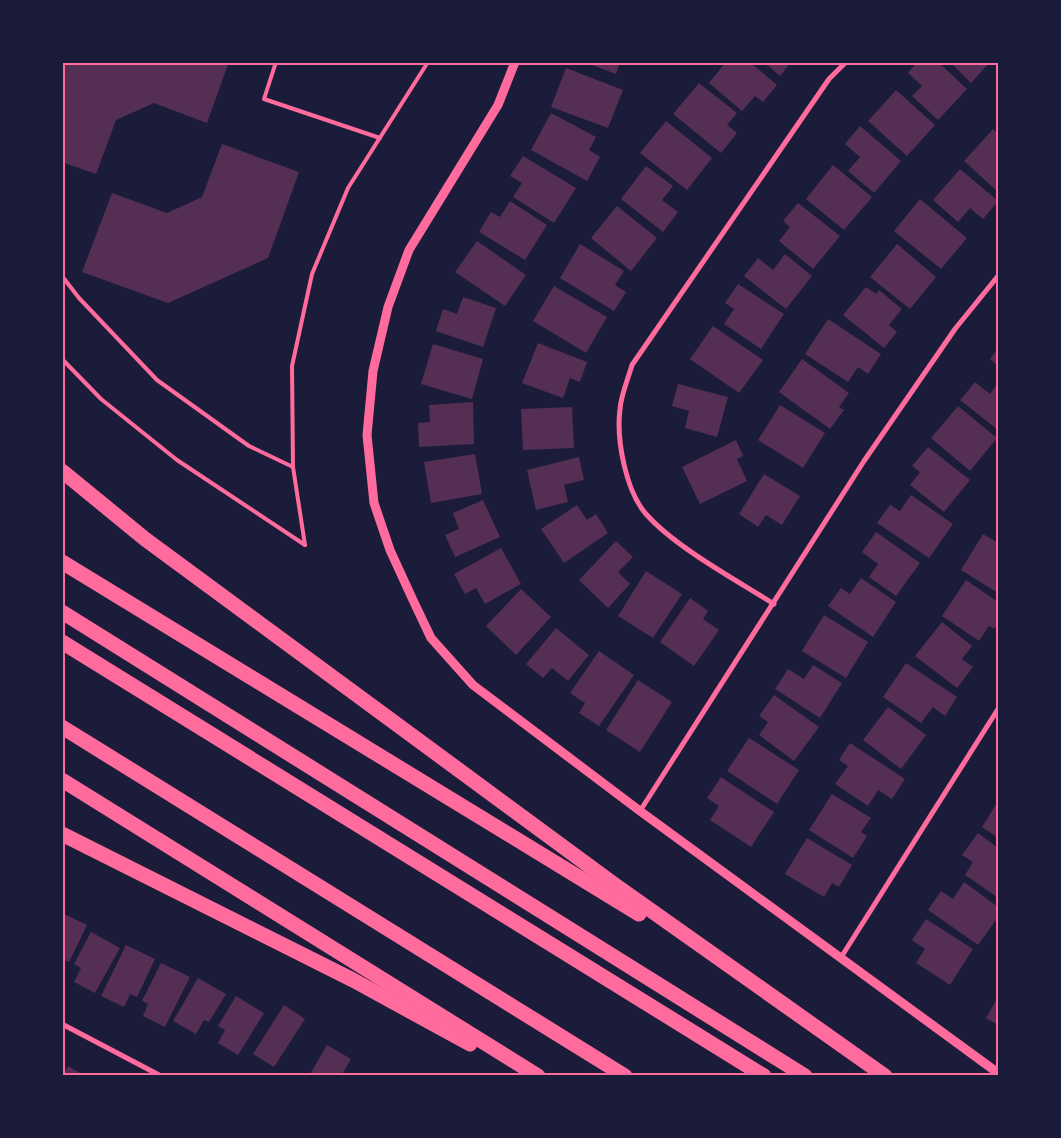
<svg xmlns="http://www.w3.org/2000/svg" width="1061" height="1138" font-family="'Archivo Narrow',sans-serif">
<style>
.building{fill:#542f53}
.lines{fill:none;stroke-linecap:round;stroke-linejoin:round}
.service{stroke:#ff6b9d;stroke-width:4}
.minor{stroke:#ff6b9d;stroke-width:5}
.tertiary{stroke:#ff6b9d;stroke-width:9}
.motorway{stroke:#ff6b9d;stroke-width:15}
.neatline{fill:none;stroke:#ff6b9d;stroke-width:2}
</style>
<rect width="100%" height="100%" fill="#1b1b3a"/>
<g class="building">
<path d="M62,62H229L207,123L154,103L116,120L96,174L62,162Z"/>
<path d="M584,62H620L616,74Z"/>
<path d="M726,62H750L777,85L763,102L755,96L742,111L709,83Z"/>
<path d="M764,62H791L780,76Z"/>
<path d="M917,62H938L967,89L938,120L912,96L922,86L908,73Z"/>
<path d="M950,62H990L971,83Z"/>
<path d="M566,68L623,90L608,128L551,107Z"/>
<path d="M699,83L737,113L727,125L737,133L721,153L673,114Z"/>
<path d="M896,90L935,125L907,156L868,121Z"/>
<path d="M551,113L596,137L589,150L600,157L587,181L531,150Z"/>
<path d="M666,121L712,158L687,190L640,153Z"/>
<path d="M860,126L901,161L874,193L848,171L860,157L845,144Z"/>
<path d="M993,129L998,134V192L964,161Z"/>
<path d="M222,144L299,172L268,258L168,303L82,272L112,193L167,213L202,197Z"/>
<path d="M523,156L576,188L554,223L513,197L522,183L510,176Z"/>
<path d="M833,165L872,197L844,230L806,199Z"/>
<path d="M646,166L673,186L662,200L678,212L663,232L621,199Z"/>
<path d="M960,169L998,201L983,219L970,208L958,222L933,200Z"/>
<path d="M920,199L967,238L941,269L894,231Z"/>
<path d="M510,201L547,225L525,260L479,232L491,212L500,217Z"/>
<path d="M798,203L840,236L813,269L779,241L790,227L783,221Z"/>
<path d="M617,206L657,238L631,271L591,238Z"/>
<path d="M477,241L526,275L505,306L455,272Z"/>
<path d="M580,244L624,271L615,285L626,292L614,311L560,278Z"/>
<path d="M897,244L936,277L910,309L870,277Z"/>
<path d="M785,254L812,276L786,309L744,276L758,258L773,270Z"/>
<path d="M738,284L784,314L761,349L724,324L734,309L725,303Z"/>
<path d="M554,286L607,317L586,353L533,321Z"/>
<path d="M866,287L876,294L879,290L902,309L889,325L897,332L884,348L843,315Z"/>
<path d="M463,297L496,308L483,347L436,331L443,309L457,314Z"/>
<path d="M828,319L881,354L868,374L858,367L848,382L805,354Z"/>
<path d="M713,326L763,360L739,393L690,359Z"/>
<path d="M538,343L587,362L580,382L570,378L563,398L522,383Z"/>
<path d="M433,344L483,359L472,399L421,384Z"/>
<path d="M998,348V366L990,359Z"/>
<path d="M802,359L849,393L839,407L844,410L830,429L779,392Z"/>
<path d="M975,382L990,394L998,383V430L960,400Z"/>
<path d="M678,384L728,397L717,437L685,428L689,411L672,406Z"/>
<path d="M473,402L474,444L419,447L418,423L430,422L429,405Z"/>
<path d="M780,405L825,433L803,468L758,440Z"/>
<path d="M958,406L997,438L970,471L931,438Z"/>
<path d="M572,407L574,448L523,450L521,409Z"/>
<path d="M736,440L743,456L737,459L747,481L700,504L682,467Z"/>
<path d="M928,447L970,480L944,512L910,485L920,472L912,466Z"/>
<path d="M475,454L482,494L431,503L424,462Z"/>
<path d="M579,457L584,480L564,485L568,502L536,510L527,470Z"/>
<path d="M764,474L800,496L782,525L766,515L758,527L739,514Z"/>
<path d="M911,495L953,524L929,558L877,523L890,505L900,511Z"/>
<path d="M483,500L500,537L455,557L445,535L459,529L453,513Z"/>
<path d="M577,505L587,520L596,514L608,533L564,563L541,529Z"/>
<path d="M876,532L920,563L896,596L869,577L878,564L862,552Z"/>
<path d="M983,534L998,543V593L961,570Z"/>
<path d="M616,541L633,557L618,572L630,584L608,608L579,580Z"/>
<path d="M501,548L521,584L485,604L476,588L465,594L454,574Z"/>
<path d="M646,571L682,594L653,638L618,616Z"/>
<path d="M861,578L896,602L873,637L828,606L841,588L850,594Z"/>
<path d="M966,580L998,602V623L994,629L989,626L979,641L942,616Z"/>
<path d="M521,589L551,617L516,655L486,626Z"/>
<path d="M690,598L708,611L703,619L719,630L694,666L660,642Z"/>
<path d="M824,615L868,642L846,678L802,651Z"/>
<path d="M942,622L972,646L962,659L973,667L957,688L915,656Z"/>
<path d="M556,628L589,655L568,681L552,668L543,678L526,664Z"/>
<path d="M599,651L634,675L599,726L579,713L585,703L570,693Z"/>
<path d="M906,663L957,697L945,716L933,707L921,723L883,697Z"/>
<path d="M813,665L842,683L820,718L775,689L788,669L804,679Z"/>
<path d="M638,680L672,702L640,752L606,730Z"/>
<path d="M774,695L819,727L794,761L759,735L768,722L759,716Z"/>
<path d="M888,707L926,735L901,769L863,740Z"/>
<path d="M749,738L799,770L777,804L727,771Z"/>
<path d="M850,743L905,779L892,799L878,790L868,806L835,784L848,766L839,760Z"/>
<path d="M721,777L774,812L751,847L710,820L719,806L707,798Z"/>
<path d="M832,794L871,818L861,832L867,836L853,858L809,830Z"/>
<path d="M998,801V838L982,827Z"/>
<path d="M978,833L998,848V895L997,897L965,875L973,862L962,855Z"/>
<path d="M807,838L852,865L839,887L832,883L824,897L785,874Z"/>
<path d="M964,882L998,907V917L978,945L928,910L941,891L953,899Z"/>
<path d="M62,913L87,925L69,962L62,959Z"/>
<path d="M926,919L973,949L950,985L916,963L925,949L912,940Z"/>
<path d="M91,932L120,948L95,993L74,982L81,968L74,964Z"/>
<path d="M126,945L155,959L137,997L130,994L124,1007L101,996Z"/>
<path d="M161,963L190,977L165,1027L143,1016L148,1004L142,1001Z"/>
<path d="M198,978L226,994L209,1022L204,1020L196,1034L173,1021Z"/>
<path d="M236,996L264,1013L238,1055L218,1043L225,1030L218,1026Z"/>
<path d="M998,997V1025L986,1018Z"/>
<path d="M284,1005L305,1019L274,1067L253,1054Z"/>
<path d="M327,1045L351,1059L341,1076H309Z"/>
<path d="M68,1066L85,1076H63Z"/>
</g>
<g class="lines">
<g class="service">
<path d="M276,62L264,99L380,138"/>
<path d="M62,276L79,298L157,380L249,446L293,467"/>
<path d="M62,359L101,399L177,460L305,545"/>
<path d="M305,545L293,467L292,366L312,274L348,188L428,62"/>
</g>
<g class="minor">
<path d="M774,604C736,580 675,547 646,514C626,491 616,440 620,409C621,395 628,379 632,365L829,79L846,62"/>
<path d="M640,811L864,461L955,329L998,276"/>
<path d="M840,959L998,709"/>
<path d="M62,1024L161,1076"/>
</g>
<path class="tertiary" d="M515,62L498,105L409,250L388,307L373,371L367,435L374,503L390,550L412,598L431,638L473,685L640,811L998,1073"/>
<g class="motorway">
<path d="M62,471L145,539L615,885L885,1076"/>
<path d="M62,562L639,914"/>
<path d="M62,612L805,1076"/>
<path d="M62,642L764,1076"/>
<path d="M62,727L625,1076"/>
<path d="M62,780L538,1076"/>
<path d="M62,834L353,980L470,1044"/>
</g>
</g>
<rect width="1061" height="1138" fill="none" stroke="#1b1b3a" stroke-width="128"/>
<rect x="64" y="64" width="933" height="1010" class="neatline"/>
</svg>
